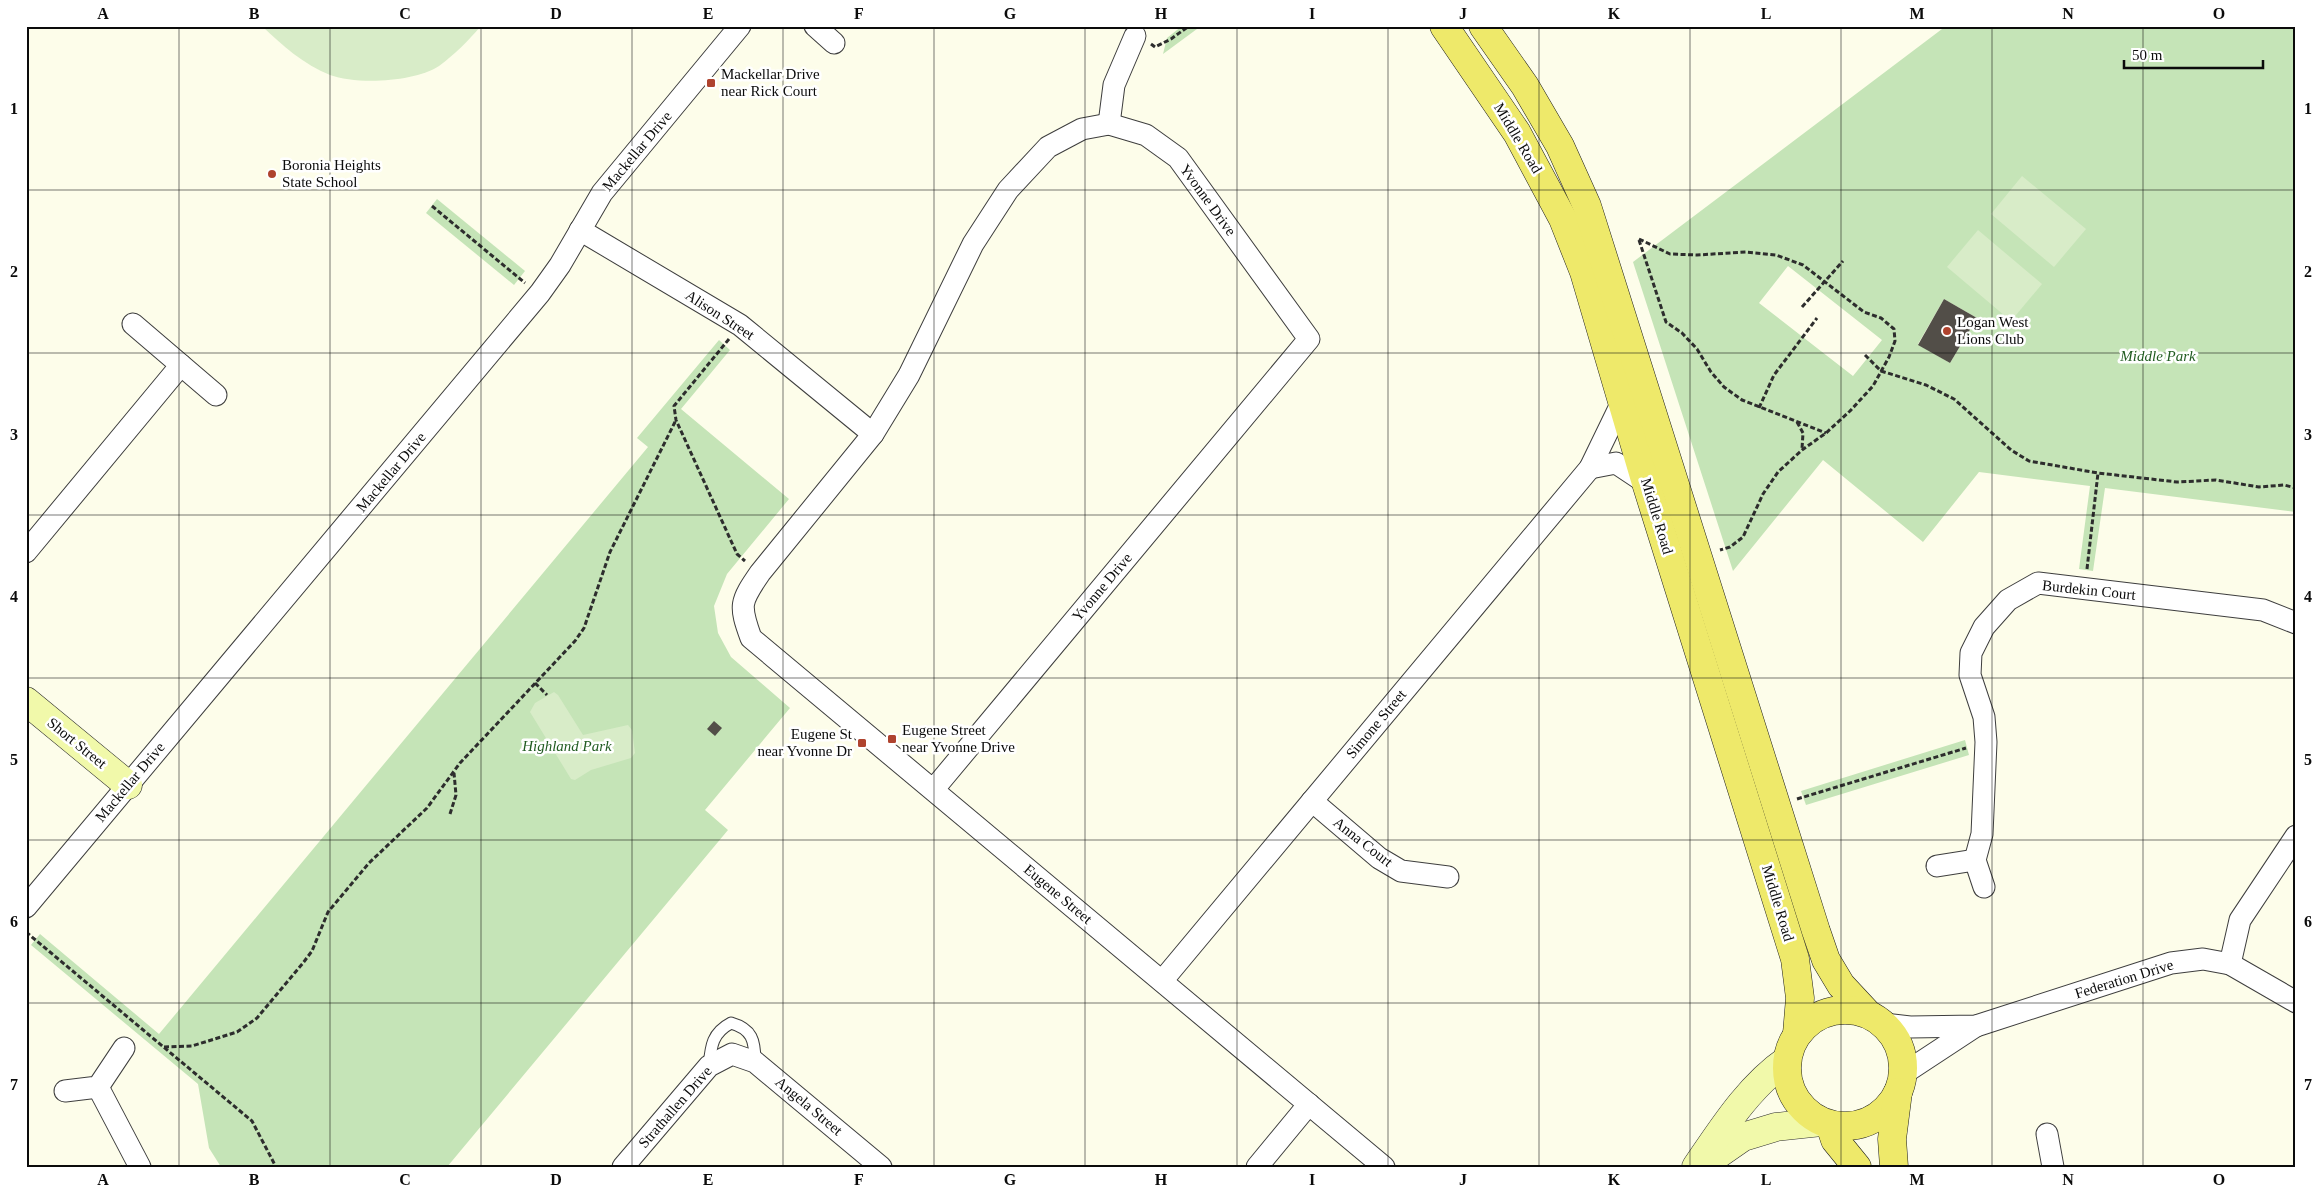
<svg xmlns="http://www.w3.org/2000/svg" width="2322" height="1193" font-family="'Times New Roman',serif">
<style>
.green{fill:#c5e4b7;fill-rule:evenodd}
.pitch{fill:#d8ecc8}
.building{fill:#524e48}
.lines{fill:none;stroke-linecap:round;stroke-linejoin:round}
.lane-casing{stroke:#3e3e3e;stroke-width:13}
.street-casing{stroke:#3e3e3e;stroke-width:23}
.secondary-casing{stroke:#2d2d2d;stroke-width:29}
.primary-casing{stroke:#1c1c1c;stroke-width:29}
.path{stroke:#2d2d2d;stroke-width:3;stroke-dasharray:5 2.5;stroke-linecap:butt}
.lane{stroke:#fff;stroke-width:11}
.street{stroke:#fff;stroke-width:21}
.secondary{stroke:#f1f9aa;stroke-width:28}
.primary{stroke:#eee96a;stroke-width:28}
.grid{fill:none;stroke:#0b0b0b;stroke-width:1;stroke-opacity:0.55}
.poi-dot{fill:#af432e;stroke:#fff;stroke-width:2}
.labels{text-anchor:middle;stroke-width:5;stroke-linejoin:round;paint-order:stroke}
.poi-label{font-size:15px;fill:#0b0b0b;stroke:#fff;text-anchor:start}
.street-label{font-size:15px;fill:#0b0b0b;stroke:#fff}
.park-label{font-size:15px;font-style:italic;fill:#215c21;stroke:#fff}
.neatline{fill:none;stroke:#0b0b0b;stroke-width:2}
.grid-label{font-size:16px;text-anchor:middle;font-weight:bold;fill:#0b0b0b}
</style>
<rect width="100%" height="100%" fill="#fdfdea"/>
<g class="green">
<path d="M1182,26H1201L1163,54L1167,38Z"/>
<path d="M1946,26H2296V512L2105,488L2093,571L2079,569L2090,486L1979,472L1923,542L1823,460L1733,571L1633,262ZM1788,266L1882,340L1853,376L1759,303ZM1944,299L1977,318L1950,363L1918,344Z"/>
<path d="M437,199L525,271L514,285L426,213Z"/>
<path d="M719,340L730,350L681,409L789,499L727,574L714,606L718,633L731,657L790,708L705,810L728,830L447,1167H221L209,1148L198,1084L31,945L40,934L159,1034L648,447L637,438Z"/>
<path d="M1965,740L1969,755L1806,805L1801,791Z"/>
</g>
<g class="pitch">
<path d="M262,26H481C469,40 454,55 439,66C415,82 357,85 330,75C304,65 282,45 262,26Z"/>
<path d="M2022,176L2086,229L2054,267L1991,214Z"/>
<path d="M1978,230L2042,284L2011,321L1947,267Z"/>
<path d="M554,692L558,695L583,735L628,725L632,730L635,753L631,758L591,770L575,780L571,779L530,712L535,703Z"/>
</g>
<g class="building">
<path d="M1944,299L1977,318L1950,363L1918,345Z"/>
<path d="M714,721L722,728L715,736L707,729Z"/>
</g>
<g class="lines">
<defs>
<path id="lane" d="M709,1066C711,1046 712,1033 731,1023C752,1029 755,1040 755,1062"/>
<g id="street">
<path d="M815,26L834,43"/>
<path d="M1109,124L1114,85L1135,36"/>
<path d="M580,230L740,325L873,434"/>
<path d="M133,324L216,395"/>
<path d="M1590,468L1616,463L1646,483"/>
<path d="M26,552L181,365"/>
<path d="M933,790L1309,339L1178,158L1146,135L1109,124L1082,129L1048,147L1008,190L973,244L909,375L873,434L760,573C740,602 739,605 751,638L1384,1167"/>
<path d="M1312,801L1379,858L1401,871L1448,877"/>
<path d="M1937,866L1975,860"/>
<path d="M1984,887L1975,860L1982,834L1986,742L1984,717L1970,675L1971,653L1984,627L2008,600L2038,583L2263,610L2296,623"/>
<path d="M26,907L540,293L560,265L602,193L740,26"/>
<path d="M2230,964L2240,920L2296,836"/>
<path d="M1162,981L1590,468L1622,402"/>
<path d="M1884,1024L1910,1027L1976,1026L2171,963L2203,959L2230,964L2296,1002"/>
<path d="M1903,1074L1976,1026"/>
<path d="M98,1087L140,1167"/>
<path d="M65,1091L98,1087L124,1048"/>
<path d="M2047,1134L2053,1167"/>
<path d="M623,1167L709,1066L732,1054L755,1062L881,1167"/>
<path d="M1257,1167L1309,1104"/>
</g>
<g id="secondary">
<path d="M26,701L128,785"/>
<path d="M1707,1162L1743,1137L1776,1127L1821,1122"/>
<path d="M1696,1167C1722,1129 1749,1086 1787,1060"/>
</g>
<g id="primary">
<path d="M1444,26L1517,133L1563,219L1584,272L1646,483L1795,959L1800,998L1797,1034"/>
<path d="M1483,26L1525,86L1560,146L1587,206L1816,931L1826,960L1841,985L1868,1014"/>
<circle cx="1845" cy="1068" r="58"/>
<path d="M1830,1125L1835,1140L1857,1167"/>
<path d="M1894,1167L1892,1139L1898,1092"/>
</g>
</defs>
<use href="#lane" class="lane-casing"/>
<use href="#street" class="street-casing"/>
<use href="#secondary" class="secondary-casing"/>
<use href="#primary" class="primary-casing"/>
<g class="path">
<path d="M1151,44L1155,47L1171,39L1189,26"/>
<path d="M432,206L525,283"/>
<path d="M1639,239L1670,254L1697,255L1746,252L1776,255L1803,265L1864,312L1881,318L1894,329L1895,341L1889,357L1873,386L1850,411L1826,433L1802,450L1778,472L1763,494L1743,537L1730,547L1720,550"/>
<path d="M1639,240L1666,322L1682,333L1697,349L1711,372L1724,387L1742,400L1826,433"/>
<path d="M1802,307L1843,261"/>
<path d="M729,339L674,406L676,420L737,554L745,561"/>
<path d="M1865,355L1881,371L1926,385L1954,399L2011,450L2029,461L2098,473L2177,482L2216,480L2259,487L2284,485L2296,488"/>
<path d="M1759,408L1774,375L1817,318"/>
<path d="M1797,422L1803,433L1802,449"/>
<path d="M2087,569L2098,473"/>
<path d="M535,683L547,695"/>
<path d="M1797,799L1966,748"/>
<path d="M450,814L456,795L454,773"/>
<path d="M26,932L252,1121L276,1167"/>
<path d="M164,1047L192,1046L237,1032L257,1018L303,963L312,951L328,912L369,863L427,808L460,763L575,641L584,628L610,552L676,420"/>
</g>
<use href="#lane" class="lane"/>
<use href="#street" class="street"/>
<use href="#secondary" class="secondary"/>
<use href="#primary" class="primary"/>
</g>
<path class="grid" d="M179,26V1167M330,26V1167M481,26V1167M632,26V1167M783,26V1167M934,26V1167M1085,26V1167M1237,26V1167M1388,26V1167M1539,26V1167M1690,26V1167M1841,26V1167M1992,26V1167M2143,26V1167M26,190H2296M26,353H2296M26,515H2296M26,678H2296M26,840H2296M26,1003H2296"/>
<g class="poi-dot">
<rect x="706" y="78" width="10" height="10" rx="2.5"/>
<circle cx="272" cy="174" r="5"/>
<circle cx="1947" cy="331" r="5"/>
<rect x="887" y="734" width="10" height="10" rx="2.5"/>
<rect x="857" y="738" width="10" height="10" rx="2.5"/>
</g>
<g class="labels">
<g class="poi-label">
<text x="721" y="79">Mackellar Drive<tspan x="721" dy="17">near Rick Court</tspan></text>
<text x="282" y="170">Boronia Heights<tspan x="282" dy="17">State School</tspan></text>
<text x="1957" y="327">Logan West<tspan x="1957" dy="17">Lions Club</tspan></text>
<text x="902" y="735">Eugene Street<tspan x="902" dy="17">near Yvonne Drive</tspan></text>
<text x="852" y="739" text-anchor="end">Eugene St<tspan x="852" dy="17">near Yvonne Dr</tspan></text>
</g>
<g class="street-label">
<text transform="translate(1518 138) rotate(59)" y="5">Middle Road</text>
<text transform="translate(637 151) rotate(-50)" y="5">Mackellar Drive</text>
<text transform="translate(1208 200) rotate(54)" y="5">Yvonne Drive</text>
<text transform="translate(720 315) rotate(33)" y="5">Alison Street</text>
<text transform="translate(391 472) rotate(-50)" y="5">Mackellar Drive</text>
<text transform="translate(1657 516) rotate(73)" y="5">Middle Road</text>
<text transform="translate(1102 587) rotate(-50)" y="5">Yvonne Drive</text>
<text transform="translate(2089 590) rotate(6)" y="5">Burdekin Court</text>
<text transform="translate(1376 724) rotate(-50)" y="5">Simone Street</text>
<text transform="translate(77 743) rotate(39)" y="5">Short Street</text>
<text transform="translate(130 782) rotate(-50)" y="5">Mackellar Drive</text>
<text transform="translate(1363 842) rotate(38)" y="5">Anna Court</text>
<text transform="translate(1058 894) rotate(40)" y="5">Eugene Street</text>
<text transform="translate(1778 903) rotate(73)" y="5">Middle Road</text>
<text transform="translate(2124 979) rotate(-17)" y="5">Federation Drive</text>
<text transform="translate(809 1106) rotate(40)" y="5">Angela Street</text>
<text transform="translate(675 1107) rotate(-49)" y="5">Strathallen Drive</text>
</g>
<g class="park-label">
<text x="2158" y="361">Middle Park</text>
<text x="567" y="751">Highland Park</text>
</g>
</g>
<rect width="2322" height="1193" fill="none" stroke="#ffffff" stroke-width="55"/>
<path d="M2124 60v8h139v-8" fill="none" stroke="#0b0b0b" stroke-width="2.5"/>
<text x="2132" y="60" font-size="15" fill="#0b0b0b" stroke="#ffffff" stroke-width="4" paint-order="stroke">50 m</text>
<rect x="28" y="28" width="2266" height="1138" class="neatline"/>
<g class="grid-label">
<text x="103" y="19">A</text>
<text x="254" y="19">B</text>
<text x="405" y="19">C</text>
<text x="556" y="19">D</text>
<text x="708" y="19">E</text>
<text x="859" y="19">F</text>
<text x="1010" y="19">G</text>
<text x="1161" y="19">H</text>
<text x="1312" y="19">I</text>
<text x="1463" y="19">J</text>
<text x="1614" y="19">K</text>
<text x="1766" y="19">L</text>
<text x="1917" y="19">M</text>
<text x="2068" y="19">N</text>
<text x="2219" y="19">O</text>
<text x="14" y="114">1</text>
<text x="2308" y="114">1</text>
<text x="14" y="277">2</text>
<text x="2308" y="277">2</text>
<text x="14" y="440">3</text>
<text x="2308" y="440">3</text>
<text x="14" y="602">4</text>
<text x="2308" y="602">4</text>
<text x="14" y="765">5</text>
<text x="2308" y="765">5</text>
<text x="14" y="927">6</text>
<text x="2308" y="927">6</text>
<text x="14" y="1090">7</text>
<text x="2308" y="1090">7</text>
<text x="103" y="1185">A</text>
<text x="254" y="1185">B</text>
<text x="405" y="1185">C</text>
<text x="556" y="1185">D</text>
<text x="708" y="1185">E</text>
<text x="859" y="1185">F</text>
<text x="1010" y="1185">G</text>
<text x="1161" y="1185">H</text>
<text x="1312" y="1185">I</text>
<text x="1463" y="1185">J</text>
<text x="1614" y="1185">K</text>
<text x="1766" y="1185">L</text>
<text x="1917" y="1185">M</text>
<text x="2068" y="1185">N</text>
<text x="2219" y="1185">O</text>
</g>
</svg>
